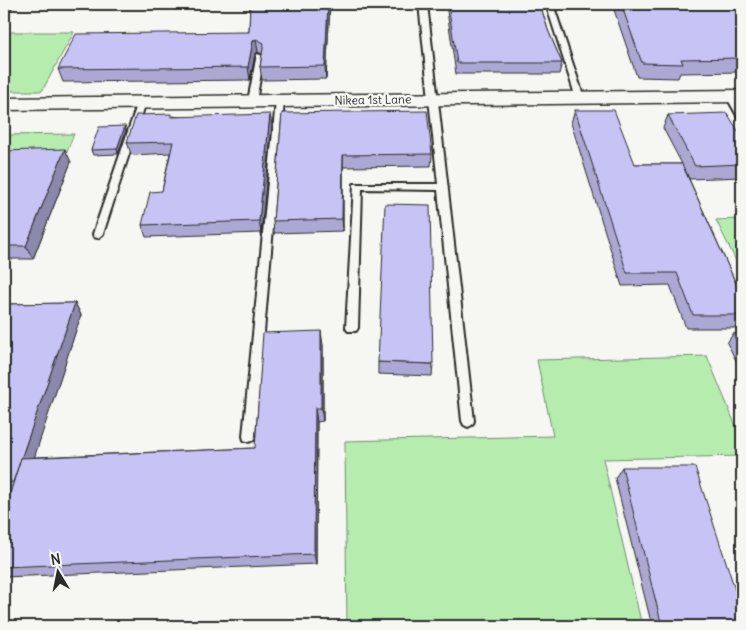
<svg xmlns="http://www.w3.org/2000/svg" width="746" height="630" font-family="Delius,sans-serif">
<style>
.green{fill:#b6edaf;stroke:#708c6d}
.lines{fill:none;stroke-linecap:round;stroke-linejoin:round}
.service-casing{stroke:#2b2b2b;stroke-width:4}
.tertiary-casing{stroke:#2b2b2b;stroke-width:3}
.primary-casing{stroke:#2b2b2b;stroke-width:3}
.service{fill:#f6f6f2;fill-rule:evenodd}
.tertiary{fill:#f6f6f2;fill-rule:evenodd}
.primary{fill:#f6f6f2;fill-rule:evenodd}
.wall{fill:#aca8d3;stroke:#2b2b2b}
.shaded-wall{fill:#8c88ac;stroke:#2b2b2b}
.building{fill:#c8c3f5;stroke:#2b2b2b}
.labels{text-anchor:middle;stroke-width:4.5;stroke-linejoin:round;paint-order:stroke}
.far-street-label{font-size:12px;fill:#2b2b2b;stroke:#f6f6f2}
</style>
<rect width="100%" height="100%" fill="#f6f6f2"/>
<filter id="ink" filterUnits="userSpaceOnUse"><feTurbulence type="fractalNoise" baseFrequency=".02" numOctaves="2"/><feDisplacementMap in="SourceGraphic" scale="10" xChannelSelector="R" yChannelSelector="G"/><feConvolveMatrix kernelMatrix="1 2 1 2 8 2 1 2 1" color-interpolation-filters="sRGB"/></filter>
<g filter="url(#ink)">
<g class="green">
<path d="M10,32H74L42,91H4V41Z"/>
<path d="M74,134L65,156L4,157V135Z"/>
<path d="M742,219V273L716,220Z"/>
<path d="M707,356L742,441V456L603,459L642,626H347L345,441L553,436L537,360Z"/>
</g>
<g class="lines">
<defs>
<g id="service">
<path d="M419,4H427L474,421L472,425L468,427L464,425L462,421L438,190L362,189L358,328L356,331H348L346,328L354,184H438Z"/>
<path d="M546,4H553L584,98L583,100L580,101L576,98Z"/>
<path d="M257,54L264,56L256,101L252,104L248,101Z"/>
<path d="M727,94H730C739,98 742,110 742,120L739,119L726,96Z"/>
<path d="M280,98L284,101L255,436L254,440L249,442L244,440L243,436L276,101Z"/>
<path d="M142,99L146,102L103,234L98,238L94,237L93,234L138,102Z"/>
</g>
<path id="tertiary" d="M742,90V102L4,110V98Z"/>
<path id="primary" d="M4,4H12L13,5L10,9L4,10Z"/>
</defs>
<use href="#service" class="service-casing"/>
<use href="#tertiary" class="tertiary-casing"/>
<use href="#primary" class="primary-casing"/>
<use href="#service" class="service"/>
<use href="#tertiary" class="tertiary"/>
<use href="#primary" class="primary"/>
</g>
<g class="wall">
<path d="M245,4H330L326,79L262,80L260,67L262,54L258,52L255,54L250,80L63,82L58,69L249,32L250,4Z"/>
<path d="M446,4H540L548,30L562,63L559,74H456Z"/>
<path d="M612,4H737L742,11V72L680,73L678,78L637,77Z"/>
<path d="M575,110L635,164H682L663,128L668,115L742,137V177L689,179L685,170L742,297V328H686L670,285L622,286L571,123Z"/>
<path d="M282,113L432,154L431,166L343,167V231L274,233L273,221Z"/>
<path d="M172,116L272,125L261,233L146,237L142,225L162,191L170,153L133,155L131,154L127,142Z"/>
<path d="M126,131L118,154L93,155L91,150Z"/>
<path d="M4,151L71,162L33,259H4Z"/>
<path d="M75,303L81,315L34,457L255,448L323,345V421L317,422L316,564L4,577V513L10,493H4V304Z"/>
<path d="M733,334H742V372L727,343Z"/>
<path d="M378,362L433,364L432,376L378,374Z"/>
<path d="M622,467L742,626H652L615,478Z"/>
</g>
<g class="shaded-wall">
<path d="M328,4H330L326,79L325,66Z"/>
<path d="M256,39L258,52L255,54L250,80L248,67L253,41Z"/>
<path d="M270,114L272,125L261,233L259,221Z"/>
<path d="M125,126L126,131L118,154L117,149Z"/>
<path d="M65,149L71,162L33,259L26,246Z"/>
<path d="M343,155V231L342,219Z"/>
<path d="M75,303L81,315L23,492L13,482Z"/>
<path d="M321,331L323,345V421L321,408Z"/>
<path d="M315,408L317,422L316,564L314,554Z"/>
</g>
<g class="building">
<path d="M250,4H328L325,66L260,67L264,43L256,39L253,41L248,67L58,69L76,34L249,32Z"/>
<path d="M448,4H540L548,30L562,63H457Z"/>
<path d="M621,4H737L742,11V58L681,59L683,64L642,63Z"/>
<path d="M575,110H614L635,164H682L742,297V315H693L677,273H627Z"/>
<path d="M427,111L432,154L343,155L342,219L273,221L282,113Z"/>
<path d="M727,113L742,137V164L695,166L668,115Z"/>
<path d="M171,114V117L270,114L259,221L142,225L150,192L162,191L173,142L129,143L127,142L136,115Z"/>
<path d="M125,126L117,149L91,150L99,127Z"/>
<path d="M65,149L26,246H4V151Z"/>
<path d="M385,204L430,205L433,364L378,362Z"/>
<path d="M75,303L13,482H4V304Z"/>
<path d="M321,331V408H315L314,554L4,567V513L21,458L255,448L263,333Z"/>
<path d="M733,334H742V352Z"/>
<path d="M622,467H695L742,611V626H662Z"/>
</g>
</g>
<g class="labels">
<g class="far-street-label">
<text transform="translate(373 100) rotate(-1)" y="4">Nikea 1st Lane</text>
</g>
</g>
<rect width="746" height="630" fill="none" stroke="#f6f6f2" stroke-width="20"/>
<rect x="10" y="10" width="726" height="610" fill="none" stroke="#2b2b2b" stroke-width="2" filter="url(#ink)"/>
<g transform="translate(58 572) rotate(350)" stroke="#f6f6f2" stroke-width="4" paint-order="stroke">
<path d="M0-4L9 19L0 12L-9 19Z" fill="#2b2b2b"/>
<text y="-8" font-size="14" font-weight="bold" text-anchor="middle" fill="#2b2b2b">N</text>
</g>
</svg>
